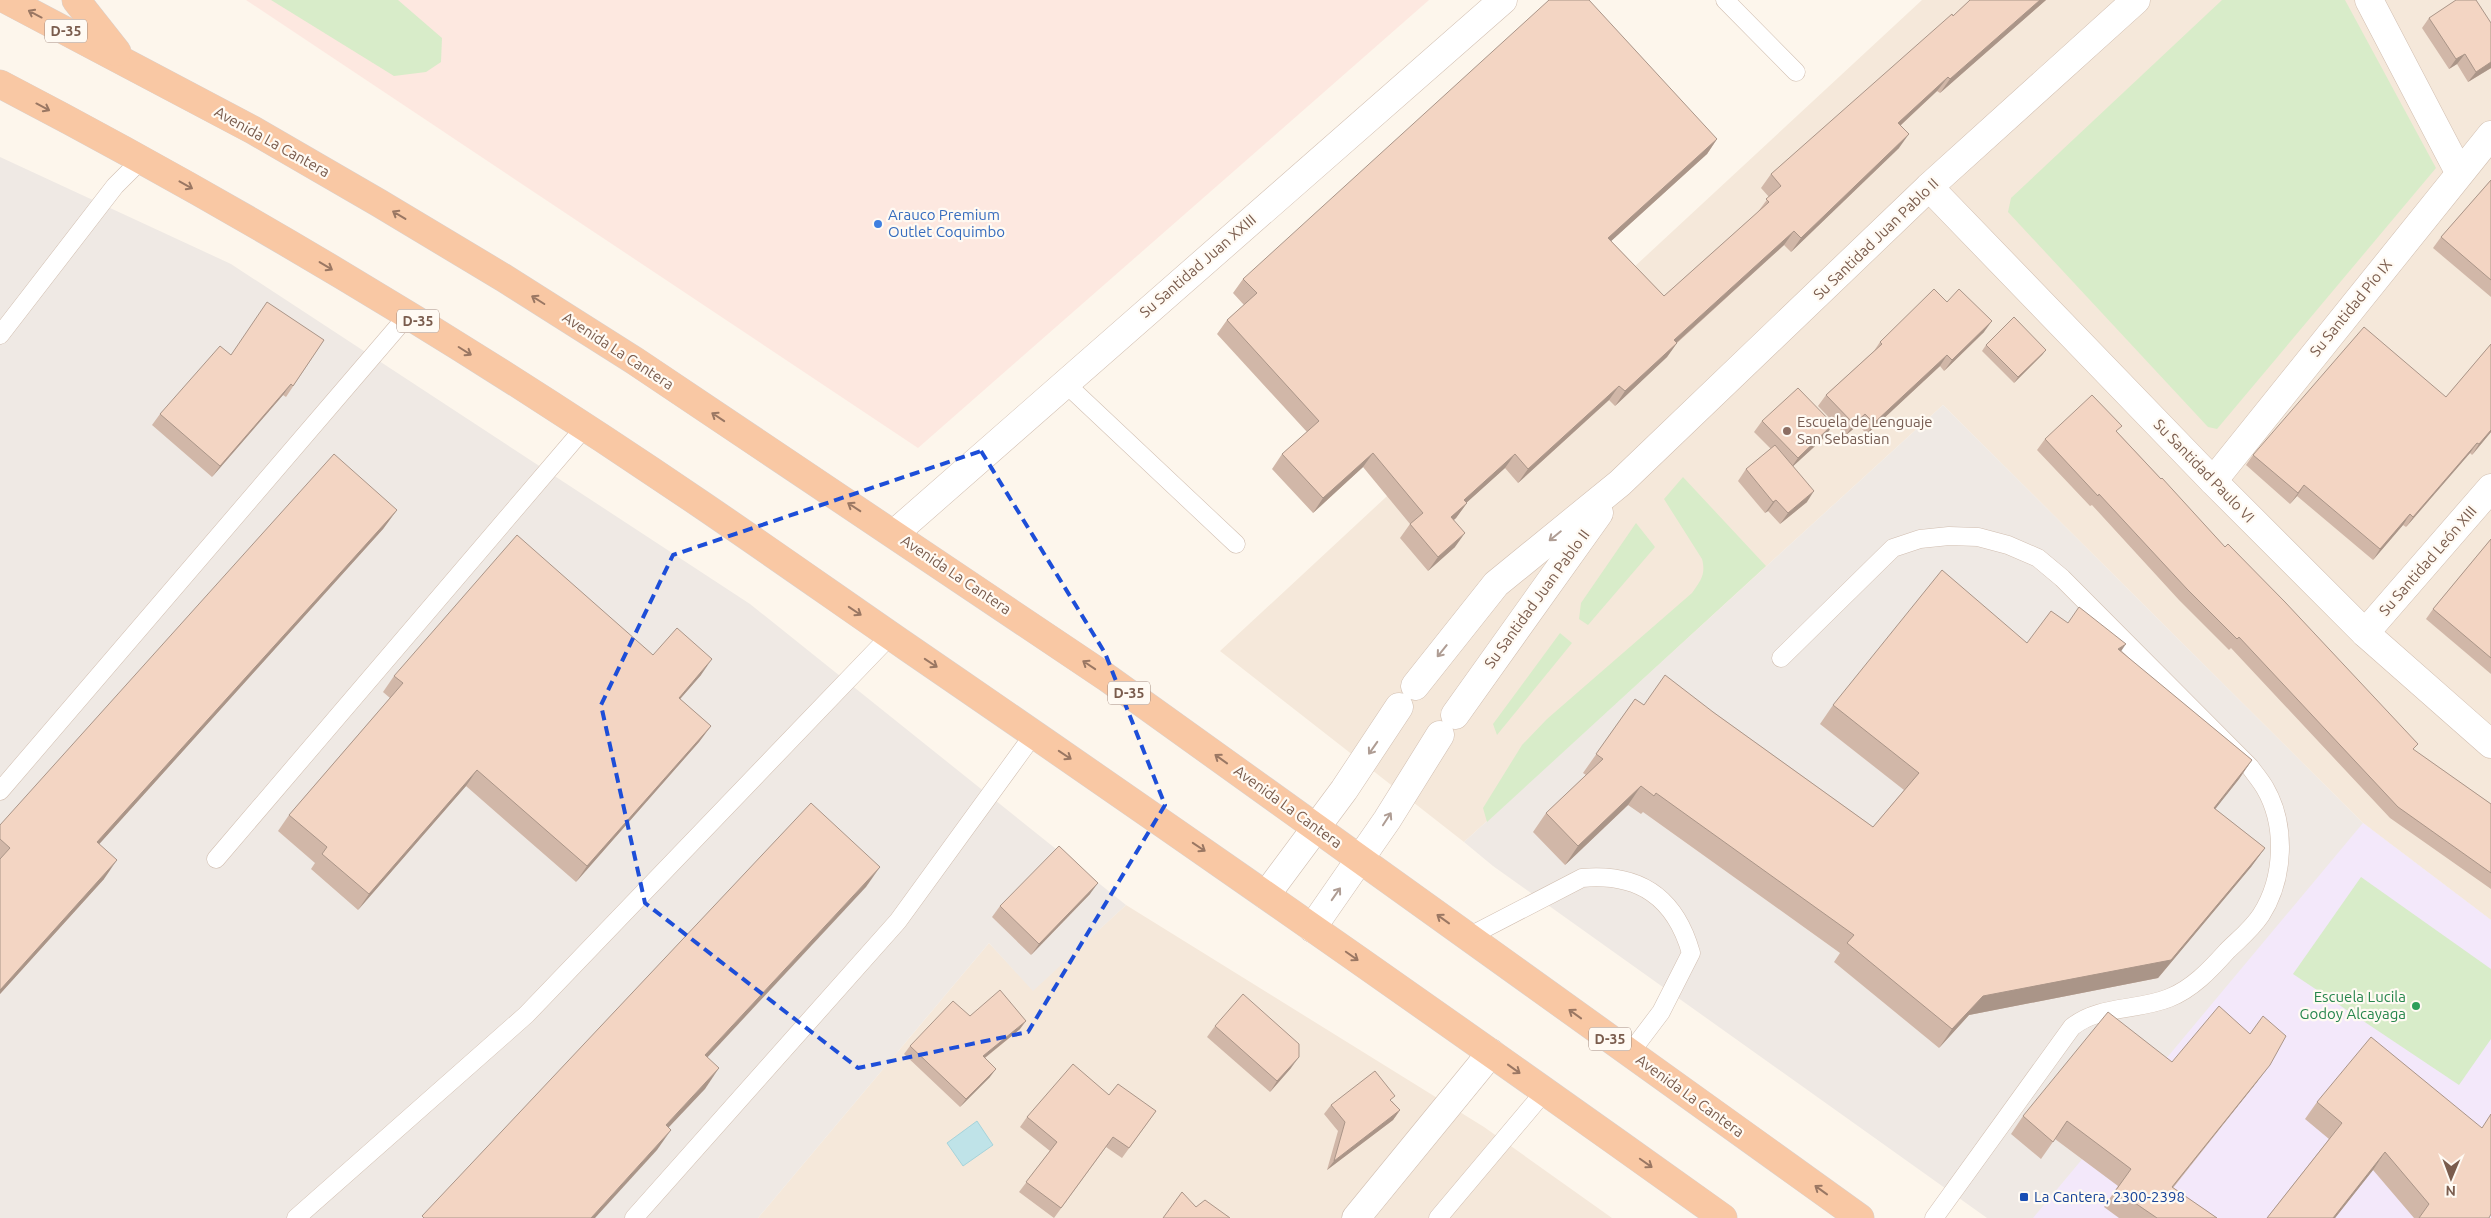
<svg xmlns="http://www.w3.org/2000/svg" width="2491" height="1218" font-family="Ubuntu,sans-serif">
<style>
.residential{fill:#f5e8da}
.commercial{fill:#fde8e0}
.industrial{fill:#efe9e4}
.education{fill:#f3e8fa}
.green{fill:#d8ecc9}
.water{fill:#bfe3e8;stroke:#a5d3da}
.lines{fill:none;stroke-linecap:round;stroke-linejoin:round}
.service-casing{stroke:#d1beb0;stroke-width:19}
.minor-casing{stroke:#d1beb0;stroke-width:29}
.trunk-casing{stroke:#dad1cd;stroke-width:29}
.service{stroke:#fff;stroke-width:18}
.minor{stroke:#fff;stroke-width:28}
.trunk{stroke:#f9c8a4;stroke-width:28}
.wall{fill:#d1b7a8}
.shaded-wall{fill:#aa9588}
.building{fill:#f3d5c3;stroke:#aa9588}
.oneway{stroke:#9a7763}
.oneway2{stroke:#af9d94}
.marked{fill:none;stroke:#1d4ed8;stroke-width:4;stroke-dasharray:10 6;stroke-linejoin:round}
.shop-dot{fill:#3f7fe0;stroke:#fffaf3;stroke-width:2}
.education-dot{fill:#8d6e63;stroke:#fffaf3;stroke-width:2}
.leisure-dot{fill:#2e9e5b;stroke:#fffaf3;stroke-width:2}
.transit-dot{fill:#1a4fb4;stroke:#fffaf3;stroke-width:2}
.labels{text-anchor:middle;stroke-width:4.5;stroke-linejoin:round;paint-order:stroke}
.shield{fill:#fffaf3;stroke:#a28b7f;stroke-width:1}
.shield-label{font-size:14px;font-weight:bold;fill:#7a5c4d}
.street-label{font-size:15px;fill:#7a5c4d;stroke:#fffaf3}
.shop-label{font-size:15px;fill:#366cbe;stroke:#fffaf3;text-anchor:start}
.education-label{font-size:15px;fill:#785e54;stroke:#fffaf3;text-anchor:start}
.leisure-label{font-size:15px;fill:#27864d;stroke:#fffaf3;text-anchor:end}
.transit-label{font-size:15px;fill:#164399;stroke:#fffaf3;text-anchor:start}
</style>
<rect width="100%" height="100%" fill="#fdf6ec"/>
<g class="residential">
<path d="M1922,0H2491V920L2363,823L1943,405L1464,842L1220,651Z"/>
<path d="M1126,905L1484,1127L1612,1218H758L989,943L1033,990Z"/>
</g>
<path class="commercial" d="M246,0H1429L918,448Z"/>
<g class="industrial">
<path d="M0,157L231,264L750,604L1126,905L1033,991L989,943L758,1218H0Z"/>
<path d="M1943,405L2363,823L2491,920V1218H1987L1493,866L1464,842Z"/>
</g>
<path class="education" d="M2363,823L2491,920V1218H2033Z"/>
<g class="green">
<path d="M271,0H398L442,38L441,62L426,72L394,76Z"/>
<path d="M2222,0H2345L2436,168L2217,429L2208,427L2008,212L2011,198Z"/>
<path d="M1683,477L1766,566L1487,822L1483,808L1522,745L1547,719L1692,593C1701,580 1706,574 1702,559L1664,499Z"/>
<path d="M1636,523L1655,547L1588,625L1579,619L1581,603Z"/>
<path d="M1560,633L1572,643L1497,735L1493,724Z"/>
<path d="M2361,877L2491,969V1039L2459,1085L2293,974Z"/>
</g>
<path class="water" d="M977,1121L993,1145L963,1166L947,1143Z"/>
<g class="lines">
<defs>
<g id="service">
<path d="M1725,0L1796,72"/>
<path d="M0,335L115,186L141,160"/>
<path d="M1065,383L1236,544"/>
<path d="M1781,658L1893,548L1920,539L1949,536L1978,537L2008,545L2038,558L2062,578L2250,767C2255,774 2261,781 2265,788C2287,826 2284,879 2261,915C2251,930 2239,939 2227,951C2210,970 2192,989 2169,998C2137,1011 2099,1005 2072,1027L1934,1218"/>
<path d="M0,791L408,315"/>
<path d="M216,859L585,427"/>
<path d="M1468,937L1582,878C1639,873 1675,897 1691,953L1661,1012L1630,1053"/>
<path d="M296,1218L526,1015L890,636"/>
<path d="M634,1218L898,921L1034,734"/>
<path d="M1438,1218L1545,1091"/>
</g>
<g id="minor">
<path d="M2369,0L2459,172"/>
<path d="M1929,187L2213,481L2365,633L2491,744"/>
<path d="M2213,481L2491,135"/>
<path d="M895,533L1503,0"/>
<path d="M2365,633L2491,488"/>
<path d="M1415,686L1496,584L1620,483L1929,187L2136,0"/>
<path d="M1455,715L1599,513"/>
<path d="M1266,895L1344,790L1399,707"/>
<path d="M1312,928L1387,820L1440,735"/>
<path d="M1356,1218L1491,1053"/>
</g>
<g id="trunk">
<path d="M7,0L253,130L379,203L504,278L635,361L1106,677L1860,1218"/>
<path d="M76,0L117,52"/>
<path d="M0,84C242,210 477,352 702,505C771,552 839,600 907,647C1181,835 1453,1025 1723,1218"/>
</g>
</defs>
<use href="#service" class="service-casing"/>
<use href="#minor" class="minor-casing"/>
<use href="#trunk" class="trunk-casing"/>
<use href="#service" class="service"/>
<use href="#minor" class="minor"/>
<use href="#trunk" class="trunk"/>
</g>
<g class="wall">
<path d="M1970,0H2046L1940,93L1937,91L1901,125L1899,148L1791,252L1784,245L1677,343L1667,357L1615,406L1609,400L1518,483L1505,468L1466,503H1467L1456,518L1454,520L1455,547L1428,571L1400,538L1410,524L1363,467L1313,513L1272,469L1282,454L1307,432L1217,334L1227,320L1244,305L1233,293L1243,279L1717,139L1707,154L1611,241L1664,296L1757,213L1769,197L1761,188L1771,174L1953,16Z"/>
<path d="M2429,18L2491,23V68L2468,82L2457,64L2449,69L2422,28Z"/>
<path d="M2491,180V297L2433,248L2441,237Z"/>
<path d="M1947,302L1984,332L1944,371L1940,366L1867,434L1858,425L1846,435L1818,406L1826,395L1874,351L1880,342Z"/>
<path d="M324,340L286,397L283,395L212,477L152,425L160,414L231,355Z"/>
<path d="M2491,344V432L2472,455L2470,453L2406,527L2403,525L2373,560L2297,496L2290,504L2246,465L2253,455L2446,397Z"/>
<path d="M1986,345L2046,350L2042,355L2014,383L1982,351Z"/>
<path d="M1762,421L1826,436L1793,466L1807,502L1780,524L1768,511L1765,513L1738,481L1746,469L1771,449L1754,432Z"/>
<path d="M2117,432L2225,547L2414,750L2491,804V889L2390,818L2231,648L2229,650L2179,600L2092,505L2090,506L2037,450L2045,439Z"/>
<path d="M397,510L383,529L99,844L104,879L0,994V825Z"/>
<path d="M2491,539V674L2426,619L2433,609Z"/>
<path d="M2068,623L2121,652L2252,760L2239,779L2215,809L2265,848L2251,867L2158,978L1969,1015L1939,1048L1834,962L1840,953L1643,812L1641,814L1628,805L1565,865L1533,832L1546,813L1586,775L1583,773L1635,699L1644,705L1713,712L1873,827L1904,790L1820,724L1833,705L2027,643Z"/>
<path d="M653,655L701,675L680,699L711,726L699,742L576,882L466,786L358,910L311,869L315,863L278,831L289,815L390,698L383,692L394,676Z"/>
<path d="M1090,894L1031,955L992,917L1000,906Z"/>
<path d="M970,1016L1020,1029L985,1058L990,1077L960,1107L904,1054L910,1046Z"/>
<path d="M1215,1026L1291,1068L1270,1092L1207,1037Z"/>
<path d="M2172,1062L2257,1082L2173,1188L2217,1218H2119L2104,1207L2118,1186L2055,1139L2041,1159L2011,1134L2023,1116Z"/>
<path d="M1109,1095L1156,1111L1122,1158L1106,1147L1054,1218L1019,1192L1050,1151L1020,1127L1027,1117Z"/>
<path d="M1392,1101L1400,1110L1393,1120L1327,1170L1338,1131L1324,1114L1331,1105Z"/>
<path d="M2317,1102L2489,1218H2414L2373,1170L2335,1218H2267L2329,1139L2305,1119Z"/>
</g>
<g class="shaded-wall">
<path d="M2040,0H2046L1940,93L1950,79Z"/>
<path d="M2465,54L2457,64L2449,69L2456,59Z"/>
<path d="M2491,62V68L2468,82L2476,72Z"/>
<path d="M1948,77L1937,91L1888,137L1898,123Z"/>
<path d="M1909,134L1899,148L1791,252L1801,238Z"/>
<path d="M1717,139L1707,154L1598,253L1608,238Z"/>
<path d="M1794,231L1784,245L1664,354L1674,340Z"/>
<path d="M1992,321L1984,332L1944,371L1952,360Z"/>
<path d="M1677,343L1667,357L1615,406L1625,391Z"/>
<path d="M2046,350L2042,355L2014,383L2018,377Z"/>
<path d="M1947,355L1940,366L1867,434L1874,423Z"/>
<path d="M291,384L283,395L212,477L220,466Z"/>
<path d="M1619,386L1609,400L1518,483L1528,469Z"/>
<path d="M1865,414L1858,425L1846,435L1854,424Z"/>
<path d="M1833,424L1826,436L1790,469L1798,458Z"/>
<path d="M2491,430V432L2472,455L2479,444Z"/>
<path d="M2477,443L2470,453L2406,527L2413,517Z"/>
<path d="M1373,453L1363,467L1313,513L1323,498Z"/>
<path d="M1515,454L1505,468L1454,514L1467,503L1456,518L1440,531L1464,500Z"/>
<path d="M2304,485L2297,496L2290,504L2298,493Z"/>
<path d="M1814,491L1807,502L1780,524L1788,513Z"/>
<path d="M1776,500L1768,511L1765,513L1773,502Z"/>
<path d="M397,510L383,529L84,861L97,842Z"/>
<path d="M2410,514L2403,525L2373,560L2380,549Z"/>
<path d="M1465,533L1455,547L1428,571L1438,557Z"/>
<path d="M2126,644L2113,663L2118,649Z"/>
<path d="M712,659L701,675L667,714L679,698Z"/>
<path d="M711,726L699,742L576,882L587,866Z"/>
<path d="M2252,760L2239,779L2201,827L2214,808Z"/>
<path d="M477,770L466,786L358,910L369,894Z"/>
<path d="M1641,786L1628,805L1565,865L1578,846Z"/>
<path d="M2265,848L2251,867L2158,978L1969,1015L1939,1048L1952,1029L1983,996Z"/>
<path d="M117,860L104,879L0,994V990Z"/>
<path d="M880,867L866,887L691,1075L705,1055Z"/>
<path d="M1098,883L1090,894L1031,955L1039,944Z"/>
<path d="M1026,1021L1020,1029L977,1064L983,1056Z"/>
<path d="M1299,1057L1291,1068L1270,1092L1277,1081Z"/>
<path d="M2270,1065L2257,1082L2159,1204L2172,1187Z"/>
<path d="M719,1068L705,1089L652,1145L666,1125Z"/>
<path d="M996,1069L990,1077L960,1107L966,1099Z"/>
<path d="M1400,1110L1393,1120L1327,1170L1334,1161Z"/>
<path d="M671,1130L657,1150L595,1218H591Z"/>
<path d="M2385,1152L2373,1170L2335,1218H2333Z"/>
</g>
<g class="building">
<path d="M1549,0H1589L1717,139L1608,238L1664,296L1769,202L1766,199L1781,186L1771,174L1952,14L1953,16L1970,0H2040L1950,79L1948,77L1898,123L1909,134L1801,238L1794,231L1674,340L1677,343L1625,391L1619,386L1528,469L1515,454L1464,500L1467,503L1451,517L1465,533L1438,557L1410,524L1423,513L1373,453L1323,498L1282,454L1319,421L1227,320L1257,293L1243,279Z"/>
<path d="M2456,0H2476L2491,23V62L2476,72L2465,54L2456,59L2429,18Z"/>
<path d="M2491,180V280L2441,237Z"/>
<path d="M1934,289L1947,302L1959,289L1992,321L1952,360L1947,355L1874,423L1865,414L1854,424L1826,395L1882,344L1880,342Z"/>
<path d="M267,302L324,340L293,386L291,384L220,466L160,414L220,346L231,355Z"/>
<path d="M2014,317L2046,350L2018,377L1986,345Z"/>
<path d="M2364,327L2446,397L2491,344V430L2479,444L2477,443L2413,517L2410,514L2380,549L2304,485L2298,493L2253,455Z"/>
<path d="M1798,388L1833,424L1798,458L1762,421Z"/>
<path d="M2092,395L2122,426L2116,431L2161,479L2162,478L2225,547L2228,544L2285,602L2418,744L2413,749L2491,804V873L2398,807L2239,637L2237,639L2187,589L2099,494L2098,496L2045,439Z"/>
<path d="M1775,445L1814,491L1788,513L1776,500L1773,502L1746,469Z"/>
<path d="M334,454L397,510L97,842L117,860L0,990V859L10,848L0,839V825Z"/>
<path d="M517,535L653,655L677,628L712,659L679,698L711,726L587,866L477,770L369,894L322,854L327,847L289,815L403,683L394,676Z"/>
<path d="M2491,539V658L2433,609Z"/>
<path d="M1942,570L2027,643L2051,611L2068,623L2079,607L2126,644L2118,649L2252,760L2214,808L2265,848L2171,960L1983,996L1952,1029L1847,943L1854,935L1656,793L1654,796L1641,786L1578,846L1546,813L1603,759L1596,754L1635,699L1644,705L1665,675L1713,712L1873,827L1919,773L1833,705Z"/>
<path d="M811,803L880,867L705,1055L719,1068L666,1125L671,1130L591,1218H424L422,1216Z"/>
<path d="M1059,846L1098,883L1039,944L1000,906Z"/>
<path d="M1000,990L1026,1021L983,1056L996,1069L966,1099L910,1046L953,1001L970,1016Z"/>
<path d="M1243,994L1299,1044V1057L1277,1081L1215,1026Z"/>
<path d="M2219,1006L2250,1034L2263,1016L2286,1036L2270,1065L2172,1187L2217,1218H2157L2116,1190L2131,1169L2067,1121L2053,1142L2023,1116L2108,1012L2172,1062Z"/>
<path d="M2371,1037L2482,1128L2491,1114V1214L2489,1218H2419L2429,1204L2385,1152L2333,1218H2267L2342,1123L2317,1102Z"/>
<path d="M1073,1064L1109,1095L1118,1084L1156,1111L1129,1148L1113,1137L1061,1208L1026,1182L1057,1142L1027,1117Z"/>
<path d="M1375,1071L1395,1096L1390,1100L1400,1110L1334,1161L1345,1122L1331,1105Z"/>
<path d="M1182,1192L1196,1207L1205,1200L1230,1218H1163Z"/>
</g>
<defs><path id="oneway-shaft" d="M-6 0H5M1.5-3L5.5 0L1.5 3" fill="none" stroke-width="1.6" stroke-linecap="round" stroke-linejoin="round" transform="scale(1.25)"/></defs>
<g class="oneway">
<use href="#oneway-shaft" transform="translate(35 14) rotate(-152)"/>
<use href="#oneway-shaft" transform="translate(43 107) rotate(28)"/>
<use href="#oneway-shaft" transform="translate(186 185) rotate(29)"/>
<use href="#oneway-shaft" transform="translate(399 215) rotate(-149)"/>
<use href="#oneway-shaft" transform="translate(326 266) rotate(31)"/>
<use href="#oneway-shaft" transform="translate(538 300) rotate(-148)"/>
<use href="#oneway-shaft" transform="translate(465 351) rotate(32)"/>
<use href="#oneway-shaft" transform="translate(718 417) rotate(-146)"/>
<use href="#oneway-shaft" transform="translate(854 507) rotate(-147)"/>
<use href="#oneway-shaft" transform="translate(855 611) rotate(34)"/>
<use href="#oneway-shaft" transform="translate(931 663) rotate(34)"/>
<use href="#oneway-shaft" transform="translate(1089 665) rotate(-146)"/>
<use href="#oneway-shaft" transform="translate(1065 755) rotate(34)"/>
<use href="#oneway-shaft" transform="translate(1221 759) rotate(-144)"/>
<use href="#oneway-shaft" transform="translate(1199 847) rotate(34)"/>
<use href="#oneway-shaft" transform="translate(1443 919) rotate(-144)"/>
<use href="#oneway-shaft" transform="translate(1352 956) rotate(35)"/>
<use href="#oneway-shaft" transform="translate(1575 1014) rotate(-144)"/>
<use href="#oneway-shaft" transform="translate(1514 1069) rotate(36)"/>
<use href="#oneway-shaft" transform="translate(1646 1163) rotate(35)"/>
<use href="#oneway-shaft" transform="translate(1821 1190) rotate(-144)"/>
</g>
<g class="oneway2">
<use href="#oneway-shaft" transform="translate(1555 536) rotate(141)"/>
<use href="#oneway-shaft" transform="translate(1442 651) rotate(129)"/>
<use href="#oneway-shaft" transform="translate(1373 748) rotate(125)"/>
<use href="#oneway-shaft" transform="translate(1387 819) rotate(-57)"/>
<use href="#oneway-shaft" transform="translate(1336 894) rotate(-55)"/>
</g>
<path class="marked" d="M981,451L1105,653L1165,805L1028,1032L858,1068L645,903L601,705L673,555Z"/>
<circle class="shop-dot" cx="878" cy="224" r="5"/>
<circle class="education-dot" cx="1787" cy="431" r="5"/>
<circle class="leisure-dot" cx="2416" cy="1006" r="5"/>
<rect class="transit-dot" x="2019" y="1192" width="10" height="10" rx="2.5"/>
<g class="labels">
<g class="shield">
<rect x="45" y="19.5" width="42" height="23" rx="4"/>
<rect x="397" y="309.5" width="42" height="23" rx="4"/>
<rect x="1108" y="681.5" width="42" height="23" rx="4"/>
<rect x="1589" y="1027.5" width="42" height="23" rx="4"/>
</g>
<g class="shield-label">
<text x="66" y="36">D-35</text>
<text x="418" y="326">D-35</text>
<text x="1129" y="698">D-35</text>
<text x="1610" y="1044">D-35</text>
</g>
<g class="street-label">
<text transform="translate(272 142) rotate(29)" y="5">Avenida La Cantera</text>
<text transform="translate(1876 239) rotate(-44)" y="5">Su Santidad Juan Pablo II</text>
<text transform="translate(1198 266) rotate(-41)" y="5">Su Santidad Juan XXIII</text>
<text transform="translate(2351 308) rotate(-51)" y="5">Su Santidad Pío IX</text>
<text transform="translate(618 351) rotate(33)" y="5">Avenida La Cantera</text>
<text transform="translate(2204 471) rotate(46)" y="5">Su Santidad Paulo VI</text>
<text transform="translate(2428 561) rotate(-49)" y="5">Su Santidad León XIII</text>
<text transform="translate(956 575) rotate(34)" y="5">Avenida La Cantera</text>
<text transform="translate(1537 599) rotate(-54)" y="5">Su Santidad Juan Pablo II</text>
<text transform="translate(1288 807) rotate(36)" y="5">Avenida La Cantera</text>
<text transform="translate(1690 1096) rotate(36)" y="5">Avenida La Cantera</text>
</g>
<g class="shop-label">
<text x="888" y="220">Arauco Premium<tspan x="888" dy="17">Outlet Coquimbo</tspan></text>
</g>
<g class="education-label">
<text x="1797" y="427">Escuela de Lenguaje<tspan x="1797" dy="17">San Sebastian</tspan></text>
</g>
<g class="leisure-label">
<text x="2406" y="1002">Escuela Lucila<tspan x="2406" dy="17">Godoy Alcayaga</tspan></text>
</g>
<g class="transit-label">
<text x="2034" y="1202">La Cantera, 2300-2398</text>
</g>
</g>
<g transform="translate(2451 1178) rotate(181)" stroke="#fffaf3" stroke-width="4" paint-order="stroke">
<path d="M0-4L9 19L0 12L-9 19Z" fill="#7a5c4d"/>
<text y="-8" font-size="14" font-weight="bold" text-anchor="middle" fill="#7a5c4d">N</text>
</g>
</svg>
